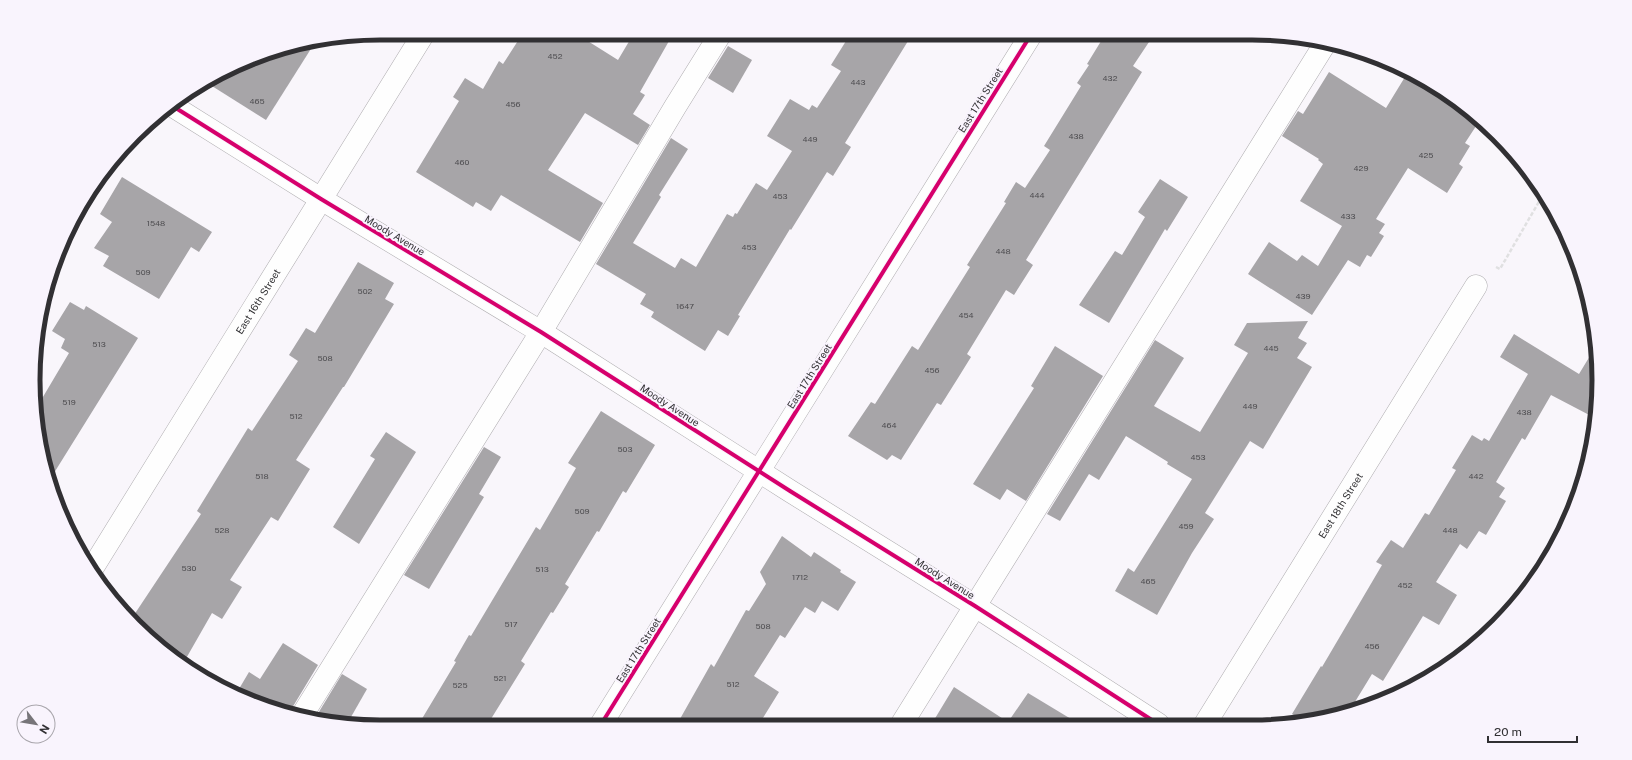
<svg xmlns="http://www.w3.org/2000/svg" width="1632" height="760" font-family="'Public Sans',sans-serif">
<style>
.building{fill:#a7a5a8}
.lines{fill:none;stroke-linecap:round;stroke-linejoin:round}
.minor-casing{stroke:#aeacaf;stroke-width:23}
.path{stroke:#e0e0e1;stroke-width:2.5;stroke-dasharray:4 2;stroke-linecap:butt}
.minor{stroke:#fefefe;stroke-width:22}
.cycleway-casing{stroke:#f9f4fd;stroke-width:6}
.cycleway{stroke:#d6006c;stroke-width:4}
.labels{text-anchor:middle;stroke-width:4;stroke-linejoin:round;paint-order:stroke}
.number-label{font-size:8px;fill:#4e4d50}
.street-label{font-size:10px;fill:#313033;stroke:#f9f4fd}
.rim{fill:none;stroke:#313033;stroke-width:5}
</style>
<rect width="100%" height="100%" fill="#f9f6fb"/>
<g class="building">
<path d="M523,33H575L618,60L634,33H656L669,41L640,92L645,95L633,114L650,125L638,145L585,113L548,170L603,203L580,242L501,195L491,211L476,202L473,207L416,172L459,101L453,97L465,78L483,89L499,61L503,64Z"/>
<path d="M851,33H913L845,143L851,147L833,176L827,172L791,230L790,229L738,315L740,316L728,336L718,330L705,351L651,317L654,312L640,304L646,294L596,264L671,138L688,149L659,195L661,197L633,243L675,268L681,258L696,267L727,214L733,217L735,213L737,214L756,183L767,190L792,151L767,136L790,99L809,110L812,105L817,108L841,71L831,65Z"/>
<path d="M1106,33H1155L1133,66L1142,72L1026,260L1033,265L1014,295L1006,290L967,354L971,357L958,378L941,405L937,403L901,460L892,455L887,460L848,436L871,402L875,404L912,346L918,350L970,267L967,265L1006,203L1004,202L1016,182L1025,188L1050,150L1044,146L1081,86L1077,83L1089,65L1087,64Z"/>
<path d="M314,44L266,120L204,81L268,52Z"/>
<path d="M728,46L752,60L733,93L708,78Z"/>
<path d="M1329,72L1386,108L1408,72L1445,91L1480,120L1465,143L1470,146L1459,164L1463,167L1447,193L1408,168L1376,219L1385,224L1379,233L1384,236L1371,257L1367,255L1360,267L1348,260L1312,315L1248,274L1269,242L1297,261L1302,255L1318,266L1342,226L1300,201L1323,164L1318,160L1319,159L1282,136L1298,111L1303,114Z"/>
<path d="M122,177L212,232L199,252L191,247L159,299L103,266L109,256L94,248L112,222L100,214Z"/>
<path d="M1160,179L1188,197L1167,231L1165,229L1109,323L1079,305L1115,251L1122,255L1145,217L1138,212Z"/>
<path d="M358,262L394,283L385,299L394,304L344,387H343L296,460L310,469L278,521L271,517L230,580L242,587L222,619L212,613L184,662L151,641L132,618L201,514L197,511L248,428L252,431L298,361L289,355L306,328L315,333Z"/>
<path d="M70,302L84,310L86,306L138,338L49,481L36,426L37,407L69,353L61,348L65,339L52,331Z"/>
<path d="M1308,321L1298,338L1307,343L1297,358L1312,367L1263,449L1250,441L1205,513L1214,519L1192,553L1157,615L1115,591L1128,568L1134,572L1192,479L1167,464L1168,462L1126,436L1099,480L1089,474L1060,521L1047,514L1155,340L1184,358L1154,406L1200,432L1248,353L1234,345L1247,323Z"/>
<path d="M1514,334L1579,374L1596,346L1599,380L1595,418L1551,395L1525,440L1522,438L1496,482L1505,488L1499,497L1506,501L1486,535L1479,531L1467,549L1460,544L1436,582L1457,595L1439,625L1423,616L1383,681L1372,674L1350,710L1306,722L1292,714L1321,666L1322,667L1382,565L1376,562L1391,540L1403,548L1425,513L1429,515L1456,470L1452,468L1472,435L1482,441L1484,438L1489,441L1528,374L1500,357Z"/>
<path d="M1055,346L1103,376L1026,501L1007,489L1000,500L973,484L1034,388L1031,386Z"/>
<path d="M601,411L655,445L626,493L623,491L599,532L597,531L565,584L569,587L553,613L551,612L521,661L525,664L486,727H417L456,662L454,661L469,635L471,636L536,527L540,530L576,468L568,463Z"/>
<path d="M386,432L416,452L359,544L333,527L375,459L370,456Z"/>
<path d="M484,447L501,457L479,494L484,497L429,589L404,575Z"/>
<path d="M782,536L811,557L814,552L841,570L840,572L856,582L838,611L822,601L815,613L805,607L785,638L780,635L754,676L779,692L758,726H676L711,664L714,667L746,610L749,611L766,584L760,572Z"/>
<path d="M283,643L318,665L289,713L247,701L236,694L249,672L260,679Z"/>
<path d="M342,674L367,689L347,724L314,720Z"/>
<path d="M954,687L1008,722L1028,693L1081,725H931Z"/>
</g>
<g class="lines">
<defs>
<g id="minor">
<path d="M171,105L321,199L541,332L790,491L975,606L1158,724"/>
<path id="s1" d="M92,569L424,33"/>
<path d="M301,717L541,332L675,107L721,33"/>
<path id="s2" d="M1205,724L1476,286"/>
<path d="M901,725L1326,42"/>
<path d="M600,726L1032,33"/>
</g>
</defs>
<use href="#minor" class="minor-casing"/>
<path class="path" d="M1496,267L1500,269L1544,193"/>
<use href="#minor" class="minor"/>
<defs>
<g id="cycleway">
<path d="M171,105L321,199L541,332L790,491L975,606L1158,724"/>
<path d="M600,726L1032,33"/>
</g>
</defs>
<use href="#cycleway" class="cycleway-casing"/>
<use href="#cycleway" class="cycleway"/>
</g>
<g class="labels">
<g class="number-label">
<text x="555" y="59">452</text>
<text x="1110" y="81">432</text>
<text x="858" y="85">443</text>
<text x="257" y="104">465</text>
<text x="513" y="107">456</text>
<text x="1076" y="139">438</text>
<text x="810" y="142">449</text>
<text x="1426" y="158">425</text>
<text x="462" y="165">460</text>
<text x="1361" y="171">429</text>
<text x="1037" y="198">444</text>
<text x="780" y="199">453</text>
<text x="1348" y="219">433</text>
<text x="156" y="226">1548</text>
<text x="749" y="250">453</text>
<text x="1003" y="254">448</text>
<text x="143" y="275">509</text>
<text x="365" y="294">502</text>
<text x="1303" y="299">439</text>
<text x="685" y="309">1647</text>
<text x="966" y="318">454</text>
<text x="99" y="347">513</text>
<text x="1271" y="351">445</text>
<text x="325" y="361">508</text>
<text x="932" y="373">456</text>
<text x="69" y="405">519</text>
<text x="1250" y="409">449</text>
<text x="1524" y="415">438</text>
<text x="296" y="419">512</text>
<text x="889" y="428">464</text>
<text x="625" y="452">503</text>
<text x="1198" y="460">453</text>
<text x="262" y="479">518</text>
<text x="1476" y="479">442</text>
<text x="582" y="514">509</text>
<text x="1186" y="529">459</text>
<text x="222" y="533">528</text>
<text x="1450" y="533">448</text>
<text x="189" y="571">530</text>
<text x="542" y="572">513</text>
<text x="800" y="580">1712</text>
<text x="1148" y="584">465</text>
<text x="1405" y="588">452</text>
<text x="511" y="627">517</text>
<text x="763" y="629">508</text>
<text x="1372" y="649">456</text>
<text x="500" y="681">521</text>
<text x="733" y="687">512</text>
<text x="460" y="688">525</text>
</g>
<g class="street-label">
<text transform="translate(980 100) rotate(-58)" y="4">East 17th Street</text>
<text transform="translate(395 235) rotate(31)" y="4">Moody Avenue</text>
<text dy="4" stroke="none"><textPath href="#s1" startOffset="315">East 16th Street</textPath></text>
<text transform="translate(809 376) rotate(-58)" y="4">East 17th Street</text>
<text transform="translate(670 405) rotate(33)" y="4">Moody Avenue</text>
<text dy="4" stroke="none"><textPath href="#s2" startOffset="257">East 18th Street</textPath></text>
<text transform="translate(945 578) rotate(32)" y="4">Moody Avenue</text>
<text transform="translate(638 650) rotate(-58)" y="4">East 17th Street</text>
</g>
</g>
<path d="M0 0H1632V760H0ZM380 40H1252A340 340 0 0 1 1592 380V380A340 340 0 0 1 1252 720H380A340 340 0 0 1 40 380V380A340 340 0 0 1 380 40Z" fill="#f9f4fd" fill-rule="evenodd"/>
<path class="rim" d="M380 40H1252A340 340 0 0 1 1592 380V380A340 340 0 0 1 1252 720H380A340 340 0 0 1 40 380V380A340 340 0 0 1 380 40Z"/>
<g transform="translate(36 724) rotate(121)"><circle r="19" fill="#f9f4fd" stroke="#a9a6ac"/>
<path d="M0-3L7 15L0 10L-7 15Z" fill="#777579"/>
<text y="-6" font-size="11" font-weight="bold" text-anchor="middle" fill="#313033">N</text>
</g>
<path d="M1488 736v6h89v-6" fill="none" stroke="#313033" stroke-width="2"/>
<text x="1494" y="736" font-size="12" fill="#313033" stroke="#f9f4fd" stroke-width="3" paint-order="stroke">20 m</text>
</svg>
